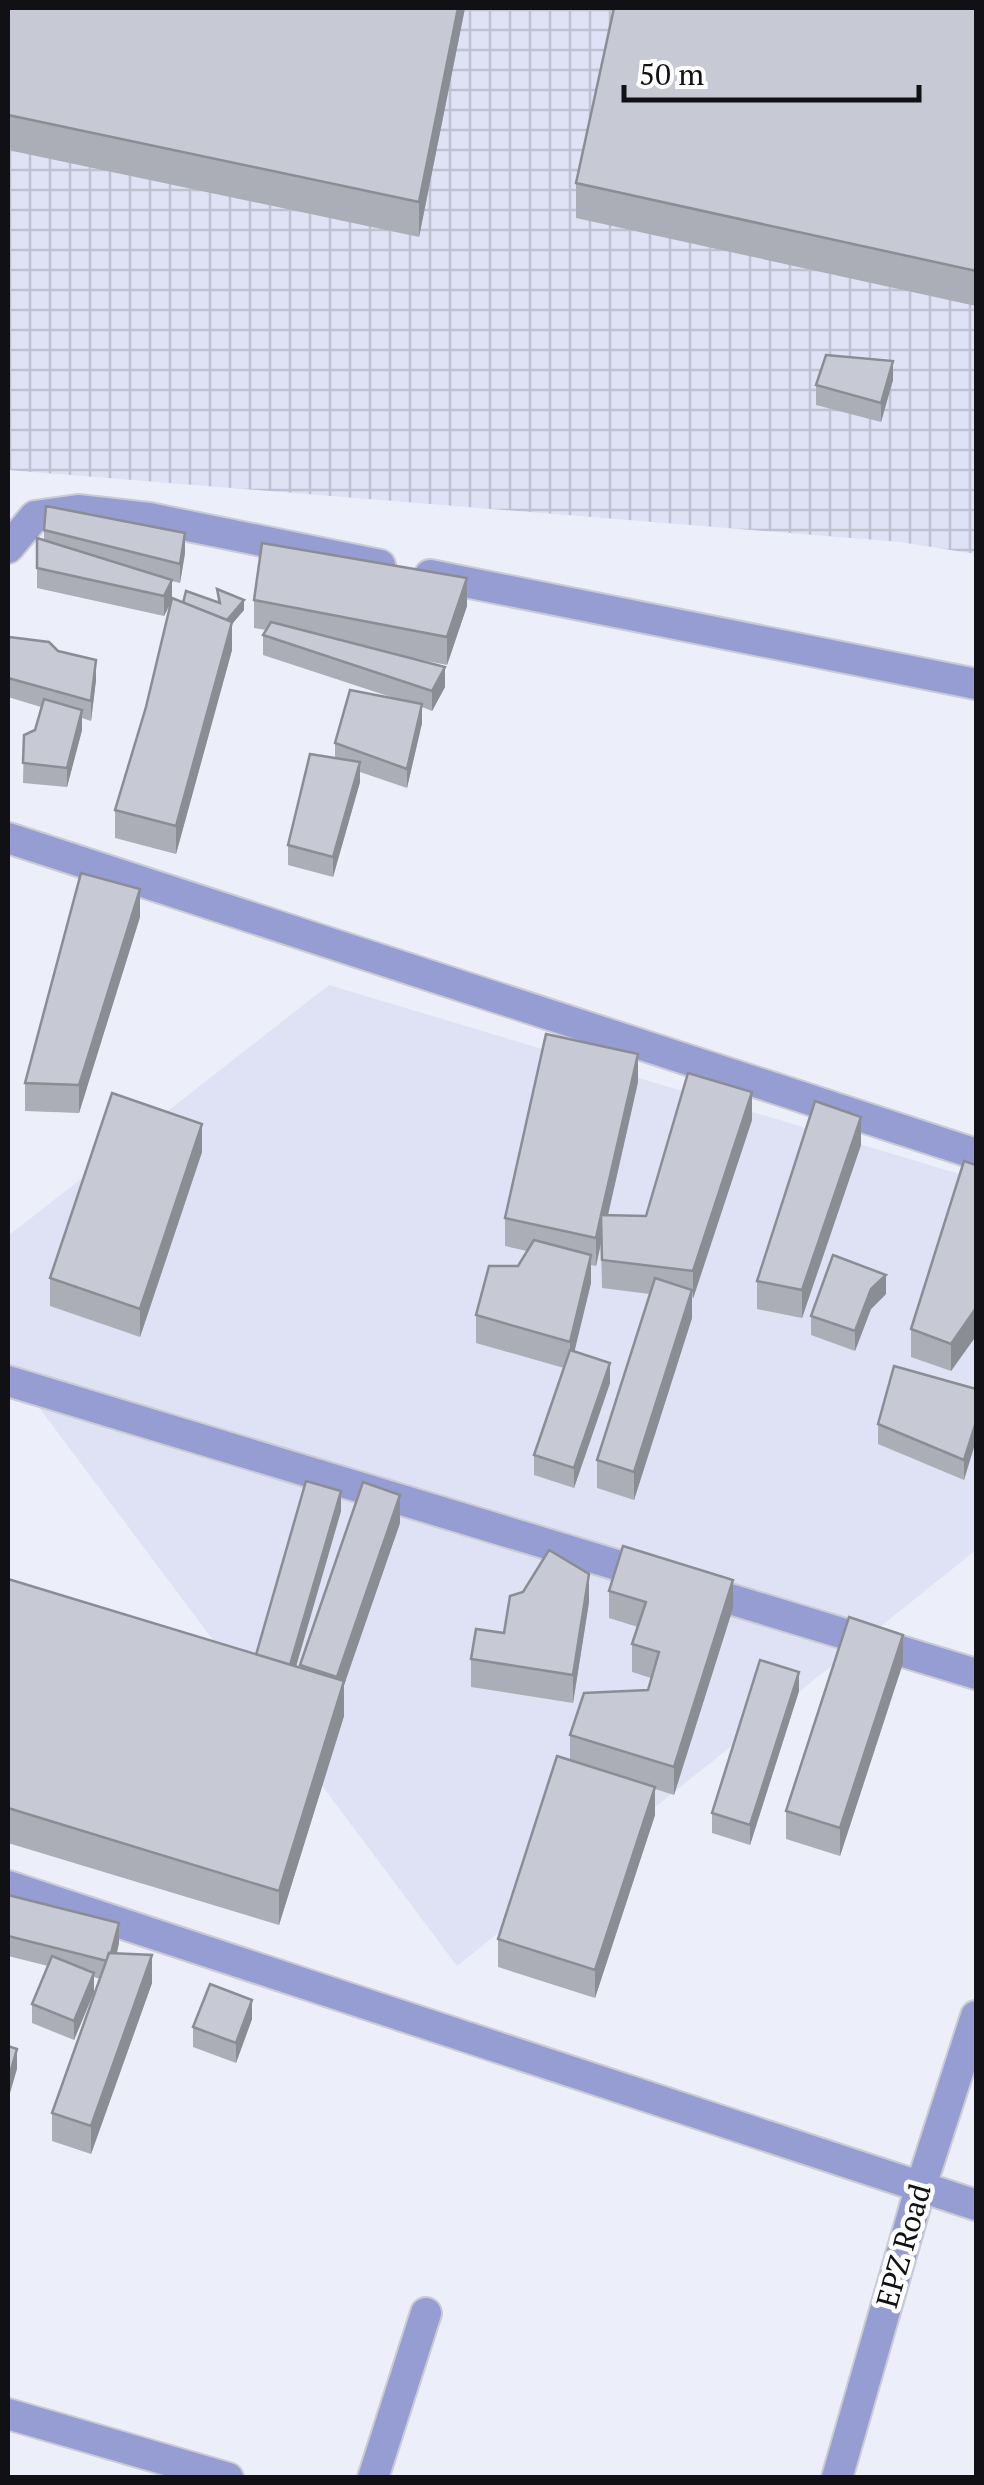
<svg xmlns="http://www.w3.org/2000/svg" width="984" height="2485" font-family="'PT Serif',serif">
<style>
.built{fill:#dfe2f4}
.industrial{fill:url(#industrial-grid)}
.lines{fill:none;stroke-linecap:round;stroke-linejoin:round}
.minor-casing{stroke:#c9cbd5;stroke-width:34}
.minor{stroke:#969dd2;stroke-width:30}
.wall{fill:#abadb7}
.shaded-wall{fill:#8b8d95}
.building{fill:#c7c9d5;stroke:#8b8d95;stroke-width:2.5}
.labels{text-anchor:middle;stroke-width:9;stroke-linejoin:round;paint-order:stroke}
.street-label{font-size:30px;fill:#111115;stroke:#fff}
</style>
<defs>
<pattern id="industrial-grid" width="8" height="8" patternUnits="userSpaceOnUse" patternTransform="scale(2.5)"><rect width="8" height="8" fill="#dfe2f4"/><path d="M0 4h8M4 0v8" fill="none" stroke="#bec1d0"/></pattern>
</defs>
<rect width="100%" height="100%" fill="#eceefa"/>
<path class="built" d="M329,985L976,1179V1550L457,1966L8,1366V1236Z"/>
<path class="industrial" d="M8,8H976V554L900,542L8,470Z"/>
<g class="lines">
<defs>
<g id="minor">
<path d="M8,548L35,516L78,510L149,518L380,565"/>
<path d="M430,575L976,684"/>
<path d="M8,838L976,1154"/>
<path d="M8,1381L653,1576"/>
<path d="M697,1589L976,1674"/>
<path d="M8,1886L976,2205"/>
<path d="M8,2414L228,2478"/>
<path d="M373,2478L426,2313"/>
<path d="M837,2478L920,2189L976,2016"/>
</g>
</defs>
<use href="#minor" class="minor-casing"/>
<use href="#minor" class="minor"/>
</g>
<g class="wall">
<path d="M8,8H465L419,237L8,150Z"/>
<path d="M976,8V306L576,218V183Z"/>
<path d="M893,380L881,422L816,405V385Z"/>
<path d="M44,530L185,553L180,583L172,581V598L183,603H218L217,589L244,610L232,624V650L176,854L115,838V810L146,707L171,602L164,616L37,588V538L44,540Z"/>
<path d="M254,600L467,606L447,665L412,658L445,687L432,711L422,707V723L407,788L360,772V782L333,877L288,865V845L335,758V743L397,699L263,655V635L266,630L254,628Z"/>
<path d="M8,645L58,651L96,680L91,721L82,718V730L67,787L23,783L24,735L35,730L41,707L8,697Z"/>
<path d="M140,917L79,1113L25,1111V1083Z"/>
<path d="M638,1082L608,1215L646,1216L752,1120L692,1299V1318L634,1500L597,1488V1460L650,1294L602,1288L601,1243L596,1266L591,1265V1283L574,1351L610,1383L574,1488L534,1475V1455L564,1368L476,1343V1315L518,1266L527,1251L505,1246V1218Z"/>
<path d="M861,1145L802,1318L757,1309V1281Z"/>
<path d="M202,1152L140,1337L50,1306V1278Z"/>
<path d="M976,1165V1336L951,1371L911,1357V1329Z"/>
<path d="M886,1294L871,1309L855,1351L811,1335V1316Z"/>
<path d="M976,1389L964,1480L878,1444V1424Z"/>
<path d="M341,1511L296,1667L300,1668V1665L400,1523L344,1685V1716L279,1925L8,1843V1579L256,1655Z"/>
<path d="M609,1591L733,1608L674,1795L655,1789V1815L595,1998L498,1967V1939L570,1760V1735L648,1690L651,1678L632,1672V1644L638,1627L609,1618Z"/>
<path d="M589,1602L573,1703L471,1687V1659L504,1633Z"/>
<path d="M903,1663L840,1856L786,1839V1811Z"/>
<path d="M799,1691L750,1845L712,1833V1813Z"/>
<path d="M8,1895L119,1943L117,1954L152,1983L91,2154L52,2141V2113L100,1979L94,1977V1992L74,2040L32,2023V2004L48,1966L8,1956Z"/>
<path d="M252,2019L236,2063L193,2047V2027Z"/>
</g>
<g class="shaded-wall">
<path d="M458,8H465L419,237V202Z"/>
<path d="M893,361V380L881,422V403Z"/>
<path d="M185,533V553L180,583V564Z"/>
<path d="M467,578V606L447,665V637Z"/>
<path d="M172,580V600L164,616V596Z"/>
<path d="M244,600V610L232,624V650L176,854V826L226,621Z"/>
<path d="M96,660V680L91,721V701Z"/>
<path d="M445,667V687L432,711V691Z"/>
<path d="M422,704V723L407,788V769Z"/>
<path d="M82,710V730L67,787V768Z"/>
<path d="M360,762V782L333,877V857Z"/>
<path d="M140,889V917L79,1113V1085Z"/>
<path d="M638,1054V1082L602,1241L601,1215Z"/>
<path d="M752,1092V1120L693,1299V1271Z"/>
<path d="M861,1117V1145L802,1318V1290Z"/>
<path d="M202,1124V1152L140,1337V1309Z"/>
<path d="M601,1215V1243L596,1266V1238Z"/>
<path d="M591,1255V1283L570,1370V1342Z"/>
<path d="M886,1275V1294L871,1309L855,1351V1331L871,1289Z"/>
<path d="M692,1290V1318L634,1500V1472Z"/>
<path d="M976,1308V1336L951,1371V1344Z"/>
<path d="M610,1363V1383L574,1488V1468Z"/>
<path d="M976,1422V1441L964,1480V1460Z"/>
<path d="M341,1491V1511L288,1694V1674Z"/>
<path d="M400,1495V1523L344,1685V1716L279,1925V1891L337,1704V1677Z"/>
<path d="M589,1574V1602L573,1703V1675Z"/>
<path d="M733,1580V1608L674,1795V1767Z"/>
<path d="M903,1635V1663L840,1856V1828Z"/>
<path d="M799,1672V1691L750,1845V1825Z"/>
<path d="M655,1787V1815L595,1998V1970Z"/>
<path d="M119,1923V1943L109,1981V1962Z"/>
<path d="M152,1955V1983L91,2154V2126Z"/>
<path d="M94,1973V1992L74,2040V2021Z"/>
<path d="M252,2000V2019L236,2063V2043Z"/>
<path d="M17,2049V2069L8,2100V2080Z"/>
</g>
<g class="building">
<path d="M8,8H458L419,202L8,115Z"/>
<path d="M614,8H976V271L576,183Z"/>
<path d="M826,355L893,361L881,403L816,385Z"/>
<path d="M46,506L185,533L180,564L44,530Z"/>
<path d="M37,538L172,580L164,596L37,568Z"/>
<path d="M262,543L467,578L447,637L254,600Z"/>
<path d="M217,589L244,600L227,620L183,603L186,591L220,603Z"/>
<path d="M172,598L232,622L176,826L115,810L146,707Z"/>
<path d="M271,622L445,667L432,691L263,635Z"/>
<path d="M9,637L49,642L58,651L96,660L91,701L8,678V645Z"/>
<path d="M350,690L422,704L407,769L335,743Z"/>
<path d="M44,699L82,710L67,768L23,763L24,735L35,730Z"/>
<path d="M310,754L360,762L333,857L288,845Z"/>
<path d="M81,873L140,889L79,1085L25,1083Z"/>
<path d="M546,1034L638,1054L601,1215L646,1216L688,1073L752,1092L693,1271L602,1260L601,1215L596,1238L505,1218Z"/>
<path d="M112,1093L202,1124L140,1309L50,1278Z"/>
<path d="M815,1101L861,1117L802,1290L757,1281Z"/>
<path d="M964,1161L976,1165V1308L951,1344L911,1329Z"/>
<path d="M534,1240L591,1255L570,1342L476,1315L489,1266H518Z"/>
<path d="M833,1255L886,1275L871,1289L855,1331L811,1316Z"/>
<path d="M655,1278L692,1290L634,1472L597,1460Z"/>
<path d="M570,1350L610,1363L574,1468L534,1455Z"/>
<path d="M894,1366L976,1389V1422L964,1460L878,1424Z"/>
<path d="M306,1481L341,1491L290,1665L256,1655Z"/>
<path d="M363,1482L400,1495L337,1677L300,1665Z"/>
<path d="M623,1546L733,1580L674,1767L570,1735L584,1693L648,1690L659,1652L632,1644L646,1602L609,1591Z"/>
<path d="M549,1550L589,1574L573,1675L471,1659L476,1629L504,1633L510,1596L523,1592Z"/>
<path d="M8,1579L344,1681L279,1891L8,1808Z"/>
<path d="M849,1617L903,1635L840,1828L786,1811Z"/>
<path d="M760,1660L799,1672L750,1825L712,1813Z"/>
<path d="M557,1756L655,1787L595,1970L498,1939Z"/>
<path d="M8,1895L119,1923L111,1953H109L107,1961L8,1936Z"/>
<path d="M109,1953L152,1955L91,2126L52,2113Z"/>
<path d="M52,1956L94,1973L74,2021L32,2004Z"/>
<path d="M210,1984L252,2000L236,2043L193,2027Z"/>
<path d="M8,2046L17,2049L8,2080Z"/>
</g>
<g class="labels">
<g class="street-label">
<text transform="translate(904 2246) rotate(-74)" y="10">EPZ Road</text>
</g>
</g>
<rect width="984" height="2485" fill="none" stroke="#111115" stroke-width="20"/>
<path d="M624 85v15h295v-15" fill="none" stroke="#111115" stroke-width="5"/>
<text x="639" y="85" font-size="30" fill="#111115" stroke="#ffffff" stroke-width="8" paint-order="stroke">50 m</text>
</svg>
